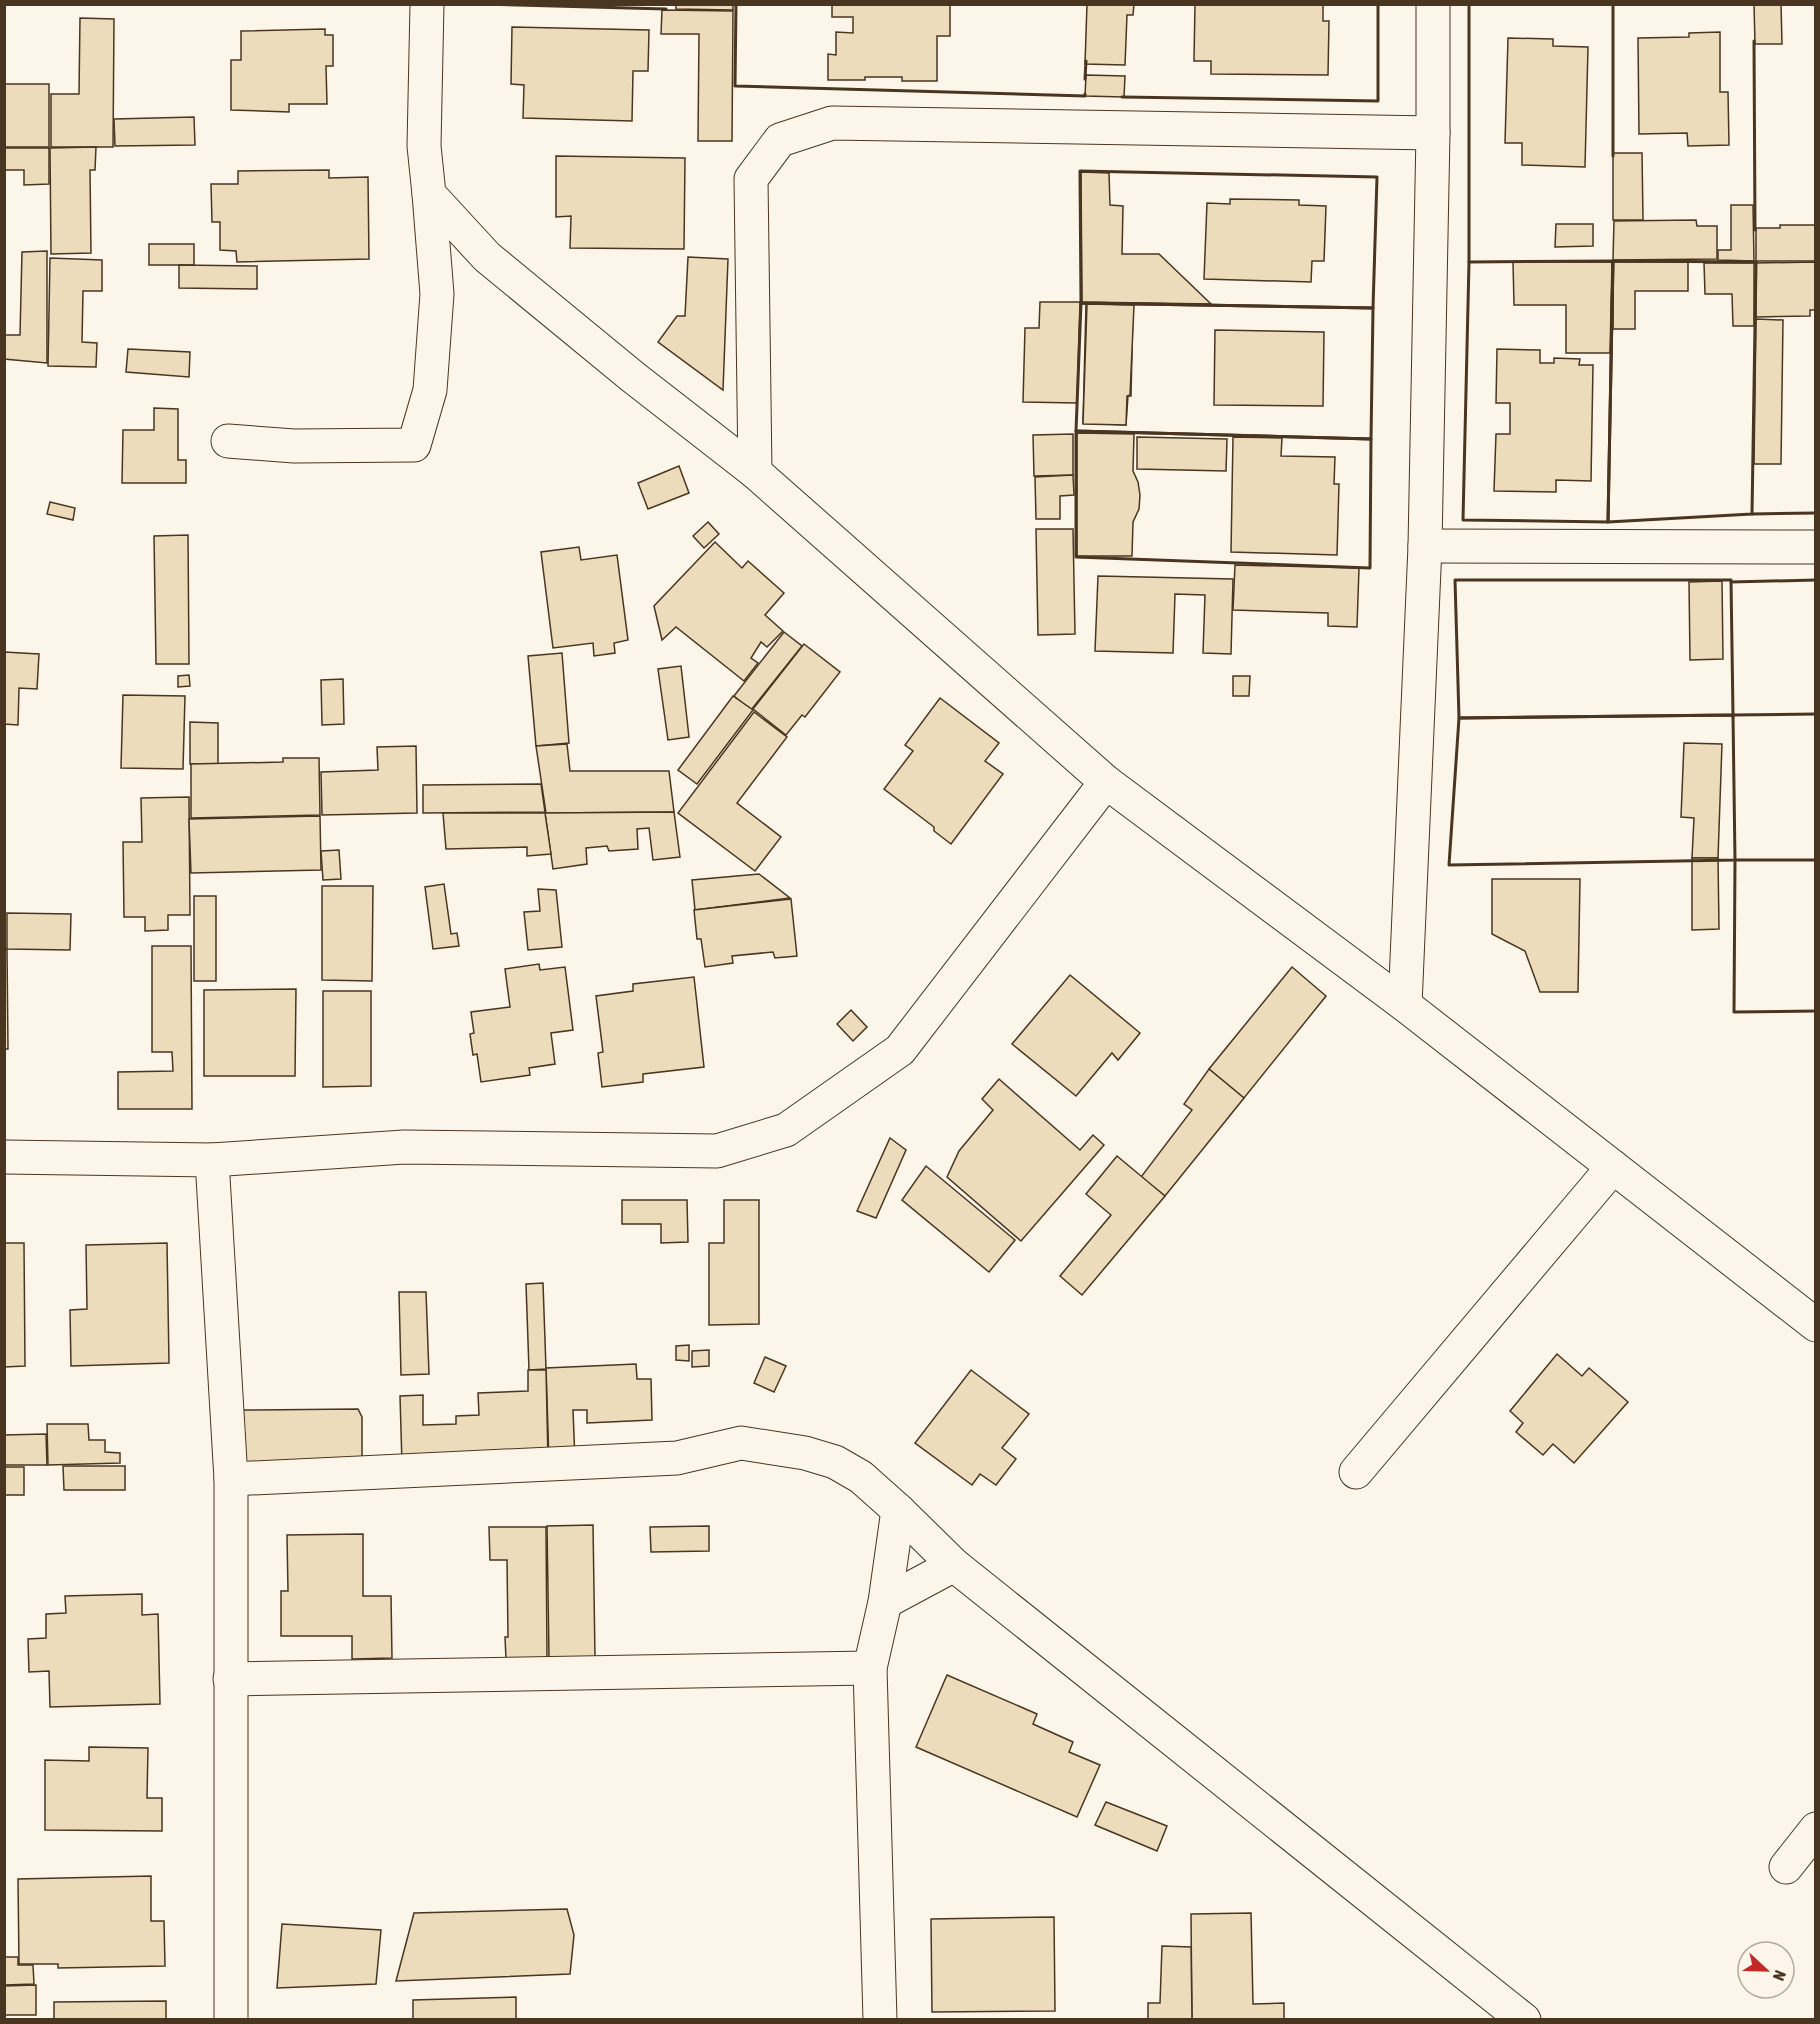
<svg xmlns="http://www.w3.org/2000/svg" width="1820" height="2024" font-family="'Asap Condensed',sans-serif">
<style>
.building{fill:#ecdcbc;stroke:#4a3520;stroke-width:1.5}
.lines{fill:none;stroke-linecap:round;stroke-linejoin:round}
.street-casing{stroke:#4a3520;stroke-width:35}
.street{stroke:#fbf6e9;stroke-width:33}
.wall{stroke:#4a3520;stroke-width:3}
</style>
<rect width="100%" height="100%" fill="#fbf6e9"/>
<g class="building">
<path d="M676,4H733V10L676,9Z"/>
<path d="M832,4H950V36H937V81H902V77H865V80H828V54L836,55V32L853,33V17H832Z"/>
<path d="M1087,4H1134L1133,15H1127L1125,65L1085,64Z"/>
<path d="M1195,4H1323V21H1329L1328,75L1211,74V61H1194Z"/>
<path d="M1754,4H1781L1782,44H1755Z"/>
<path d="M662,10L733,11L732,141H698L699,34H661Z"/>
<path d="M80,18L114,19L113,147H51V94H79Z"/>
<path d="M512,27L649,30L648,71H633L632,121L523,118L524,85L511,84Z"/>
<path d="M325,29V35H333V66H326L327,104H289V112L231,110V60H241V31Z"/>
<path d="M1720,32V92H1728L1729,145L1688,146L1687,133L1639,134L1638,38L1689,37V33Z"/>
<path d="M1508,38L1553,39V46L1588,47L1585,167L1522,165V143H1505Z"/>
<path d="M1086,75L1125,76L1124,97L1085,96Z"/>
<rect x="4" y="84" width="45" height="63"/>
<path d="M194,117L195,145L115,146L114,119Z"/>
<path d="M96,147L95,170H90L91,253L51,254L50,148Z"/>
<path d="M4,148H49V184L24,185V170H4Z"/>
<path d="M1613,153H1642L1643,220H1613Z"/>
<path d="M556,156L685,158L684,249L570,248L571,216L556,217Z"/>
<path d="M329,170V178L368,177L369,259L237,262L236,251L220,250V222H212L211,184H238V171Z"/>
<path d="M1081,172L1109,173L1110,205L1123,206L1122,254H1159L1211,304L1082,302Z"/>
<path d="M1230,199L1299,200V205L1326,206L1324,261H1312L1311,282L1204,279L1207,203L1230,204Z"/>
<path d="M1731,205H1753L1754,261L1718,260V250H1731Z"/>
<path d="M1696,220L1697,226H1717V259L1613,260L1614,221Z"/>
<path d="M1556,224H1593V246L1555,247Z"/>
<path d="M1780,225H1816V261H1756V228H1780Z"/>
<rect x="149" y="244" width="45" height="21"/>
<path d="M47,251V363L4,359V335H20L22,252Z"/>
<path d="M688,257L728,259L723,390L658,342L677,316H685Z"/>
<path d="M50,258L102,260V291H83L82,342L97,343L96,367L48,366Z"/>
<path d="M1513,262H1612L1610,353H1566V305H1514Z"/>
<path d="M1613,262H1688V291H1635V329H1613Z"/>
<path d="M1816,262V310H1810V316L1756,317V263Z"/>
<path d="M1704,263H1754V326H1733L1732,294H1705Z"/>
<path d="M179,265L257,266V289L179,288Z"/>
<path d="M1040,302H1080L1077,403L1023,402L1025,328H1039Z"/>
<path d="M1086,304L1133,306L1131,396H1128L1126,425L1083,423Z"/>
<path d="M1087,304L1134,305L1130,395L1127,396L1126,425L1083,424Z"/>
<path d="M1756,319L1783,320L1781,464H1754Z"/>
<path d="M1215,330L1324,332L1323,406L1214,405Z"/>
<path d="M128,349L190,352L189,377L126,372Z"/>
<path d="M1497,349L1540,350V363H1554V358L1580,359L1579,365H1593L1591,481L1556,480V492L1494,491L1496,434H1510V403H1496Z"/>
<path d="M154,408L178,409V460H186V483H122L123,430H154Z"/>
<path d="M1077,433L1134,434L1133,471L1138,482L1140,495L1139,509L1133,522L1132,556H1077Z"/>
<path d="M1073,434V475L1034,476L1033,435Z"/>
<path d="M1137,437L1227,439L1226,471L1137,469Z"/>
<path d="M1233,437L1282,438L1281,456L1335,457L1334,484H1339L1337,555L1231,552Z"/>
<path d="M679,466L689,493L648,509L638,483Z"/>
<path d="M1073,475L1074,495L1060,496V519H1036L1035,477Z"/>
<path d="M50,502L75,508L73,520L47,514Z"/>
<path d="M708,522L719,534L704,548L693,536Z"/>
<path d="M1036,529H1073L1075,634L1038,635Z"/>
<path d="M188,535L189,664H156L154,536Z"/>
<path d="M715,542L742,568L748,561L784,593L765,615L783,631L767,647L761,642L751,658L758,663L744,681L676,627L662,640L654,606Z"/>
<path d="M579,547L581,560L617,555L628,640L614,643L615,653L594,656L593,643L553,648L541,552Z"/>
<path d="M1235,565L1359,568L1357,627L1328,626V613L1233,610Z"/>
<path d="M1098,576L1233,579L1231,654L1203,653L1205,595L1175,594L1173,653L1095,651Z"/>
<path d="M1722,581L1723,659L1690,660L1689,582Z"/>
<path d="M784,632L802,646L751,710L734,696Z"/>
<path d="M804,644L840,672L805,717L802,715L786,735L753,709Z"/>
<path d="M4,652L39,654L37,689L19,688L18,725L4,724Z"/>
<path d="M562,653L569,743L536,746L528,656Z"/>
<path d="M681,666L689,737L668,740L658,669Z"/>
<path d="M189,675L190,686L178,687V676Z"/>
<path d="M1233,676H1250L1249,696H1233Z"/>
<path d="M343,679L344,724L322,725L321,680Z"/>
<path d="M123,695L185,696L183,769L121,768Z"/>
<path d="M733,696L753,710L697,784L678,770Z"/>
<path d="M940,698L999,743L985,761L1003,774L951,844L934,831V827L884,789L913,751L905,745Z"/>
<path d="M754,712L787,737L737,803L781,837L755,871L678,813Z"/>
<path d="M190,722L218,723V764H190Z"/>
<path d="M1684,743L1722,744L1718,858H1692L1694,818L1681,817Z"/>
<path d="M567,744L570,771H669L674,812L546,813L536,746Z"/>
<path d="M416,746L417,813L322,815L321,772L378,770L377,747Z"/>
<path d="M283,758H319L320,815L191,818V764L283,762Z"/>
<path d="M541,784L545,812L423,813V785Z"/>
<path d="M189,797L190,915H168V930L145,931V917H124L123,842H142L141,798Z"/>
<path d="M674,812L680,857L653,860L649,828L637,829L638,849L609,851L607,846L586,848L587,864L553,869L545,813Z"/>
<path d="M443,813H545L551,854L527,856V847L446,849Z"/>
<path d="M320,816L321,870L191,873L189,819Z"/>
<path d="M339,850L341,879L323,880L321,851Z"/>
<path d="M1692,858H1718L1719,929L1692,930Z"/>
<path d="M759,874L790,898L695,910L692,880Z"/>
<path d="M1492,879H1580L1578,992H1540L1525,951L1492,934Z"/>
<path d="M444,884L451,934L457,933L459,946L433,949L425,887Z"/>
<path d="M322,886H373L372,981L322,980Z"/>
<path d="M538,889L556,890L562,947L528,950L524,912L540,911Z"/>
<rect x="194" y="896" width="22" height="85"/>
<path d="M791,899L797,956L775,958L773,952L732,956L733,963L705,967L701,939H697L694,910Z"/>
<path d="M7,913L71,914L70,950L7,949Z"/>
<path d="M152,946H191L192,1109H118V1072L173,1071L172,1052H152Z"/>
<path d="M4,949H7L8,1049H4Z"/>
<path d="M539,964L540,970L565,967L573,1030L551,1033L555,1064L529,1068L530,1075L481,1082L477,1054L473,1055L470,1034L474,1033L471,1012L510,1007L505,969Z"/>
<path d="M1292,967L1326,996L1244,1098L1209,1069Z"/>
<path d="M1070,975L1140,1033L1118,1060L1112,1053L1076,1096L1012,1044Z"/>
<path d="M694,977L704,1067L643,1074V1082L602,1087L598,1053L603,1052L596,996L633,991V984Z"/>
<path d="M296,989L295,1076H204V990Z"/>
<path d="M323,991H371V1086L323,1087Z"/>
<path d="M851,1010L867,1027L853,1041L837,1024Z"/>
<path d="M1209,1069L1244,1098L1165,1196L1141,1177L1192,1110L1184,1104Z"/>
<path d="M999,1079L1080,1150L1093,1135L1104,1145L1021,1241L947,1177L959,1151L993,1110L982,1099Z"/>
<path d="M890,1138L906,1150L876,1218L857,1211Z"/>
<path d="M1117,1156L1165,1196L1082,1295L1060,1276L1111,1215L1086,1194Z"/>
<path d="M926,1166L1015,1240L989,1272L902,1200Z"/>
<path d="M622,1200H687L688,1242L661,1243V1224H622Z"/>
<path d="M724,1200H759V1324L709,1325V1243H724Z"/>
<path d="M4,1243H24L25,1366L4,1367Z"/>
<path d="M167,1243L169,1363L71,1366L70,1310L87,1309L86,1245Z"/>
<path d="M543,1283L546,1369L529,1370L526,1284Z"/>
<path d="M399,1292H426L429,1374L401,1375Z"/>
<path d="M689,1345V1361L676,1360V1346Z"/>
<path d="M709,1350V1366L692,1367V1351Z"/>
<path d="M1557,1354L1582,1376L1589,1368L1628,1402L1574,1463L1553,1444L1543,1455L1516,1432L1523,1423L1510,1411Z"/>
<path d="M765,1357L786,1366L774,1392L754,1383Z"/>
<path d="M636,1364L637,1379H651L652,1420L587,1423V1410H573L575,1461L549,1462L546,1368Z"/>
<path d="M528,1370H546L548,1460L402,1464L400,1396L423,1395V1425L456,1424V1416L479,1415L478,1393L528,1391Z"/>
<path d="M971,1370L1029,1414L1002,1448L1016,1459L996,1485L980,1474L972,1485L915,1443Z"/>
<path d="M358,1409L362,1417V1464L241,1466L243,1410Z"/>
<path d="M47,1424H88L89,1440H105V1452L120,1453V1463L48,1465Z"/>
<path d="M46,1434L47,1465H4V1435Z"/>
<path d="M63,1466H125V1490H64Z"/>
<rect x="4" y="1467" width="20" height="28"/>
<path d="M593,1525L595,1657L549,1658L547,1526Z"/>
<path d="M709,1526V1551L651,1552L650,1527Z"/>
<path d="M489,1527H546L547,1658L506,1659L505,1637H508L507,1560H490Z"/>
<path d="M363,1534V1596H391L392,1658L352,1659V1636H281V1591H288L287,1535Z"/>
<path d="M142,1594V1615L158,1614L160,1704L50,1707L49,1671L29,1672L28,1639L46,1638V1614L66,1613L65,1596Z"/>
<path d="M947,1675L1037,1714L1033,1724L1073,1742L1069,1752L1100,1765L1077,1817L916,1747Z"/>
<path d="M89,1747L148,1748L147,1798H162V1831L45,1830V1760L89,1761Z"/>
<path d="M1106,1802L1167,1826L1157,1851L1095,1825Z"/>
<path d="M151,1876V1921H164L165,1966L58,1968V1964H19L18,1879Z"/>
<path d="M567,1909L574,1935L570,1974L396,1981L414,1913Z"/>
<path d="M1251,1913L1253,2004L1284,2003V2020H1192L1191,1914Z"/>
<path d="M1054,1917L1055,2011L932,2012L931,1919Z"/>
<path d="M282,1924L381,1930L376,1984L277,1988Z"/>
<path d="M1162,1946L1191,1947L1192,2020H1148V2003H1160Z"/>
<path d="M4,1957H18V1965H33L34,1984L4,1985Z"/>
<path d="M36,1985V2015H4V1986Z"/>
<path d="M516,1997V2020H413V2000Z"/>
<path d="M166,2001V2020H54V2002Z"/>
</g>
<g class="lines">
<defs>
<g id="street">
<path d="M427,4L424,146L429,194L487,257L633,377L755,472L1106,782L1405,1005L1816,1325"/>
<path d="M228,441L294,446L414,445L430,390L437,294L429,194"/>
<path d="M755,472L751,179L780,140L832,123L1433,133"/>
<path d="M1425,546L1816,547"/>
<path d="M1405,1005L1425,546L1433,133V4"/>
<path d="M4,1157L212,1160L404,1147L717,1151L786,1130L900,1050L1106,782"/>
<path d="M212,1160L231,1479V2020"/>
<path d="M1356,1472L1613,1167"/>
<path d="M231,1479L677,1458L741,1443L805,1453L835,1462L861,1477L898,1510L954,1565L1524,2020"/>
<path d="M885,1602L954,1565"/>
<path d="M230,1679L870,1668"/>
<path d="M1786,1867L1816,1829"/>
<path d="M880,2020L870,1668L885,1602L898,1510"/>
</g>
</defs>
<use href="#street" class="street-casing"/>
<use href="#street" class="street"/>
<g class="wall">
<path d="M480,4L666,9"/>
<path d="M736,4L735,86L1085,96V94"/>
<path d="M1469,4V262"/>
<path d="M1754,41L1755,230"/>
<path d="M1085,79L1086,61"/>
<path d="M1122,97L1378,101V4"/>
<path d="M1613,156V4"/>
<path d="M1080,171L1377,177L1373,308L1081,303Z"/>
<path d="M1613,261L1608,522L1463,520L1469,262Z"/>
<path d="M1613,261L1756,262L1752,514L1608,522Z"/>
<path d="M1081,303L1373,308L1371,439L1076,431Z"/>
<path d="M1076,431L1371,439L1370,568L1076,557Z"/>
<path d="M1752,514L1816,513"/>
<path d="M1455,580H1731L1733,715L1459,718Z"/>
<path d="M1731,582L1816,580"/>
<path d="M1733,715L1735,860L1449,865L1459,718Z"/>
<path d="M1733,717V715L1816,714"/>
<path d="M1816,860H1735L1734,1012L1816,1011"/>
</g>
</g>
<rect width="1820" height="2024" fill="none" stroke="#4a3520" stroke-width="12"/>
<g transform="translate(1766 1970) rotate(112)"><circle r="28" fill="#fbf6e9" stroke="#b4a999" stroke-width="1.5"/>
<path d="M0-4.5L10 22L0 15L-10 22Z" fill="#c62828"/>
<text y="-9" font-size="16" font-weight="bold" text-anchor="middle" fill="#4a3520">N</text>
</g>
</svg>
